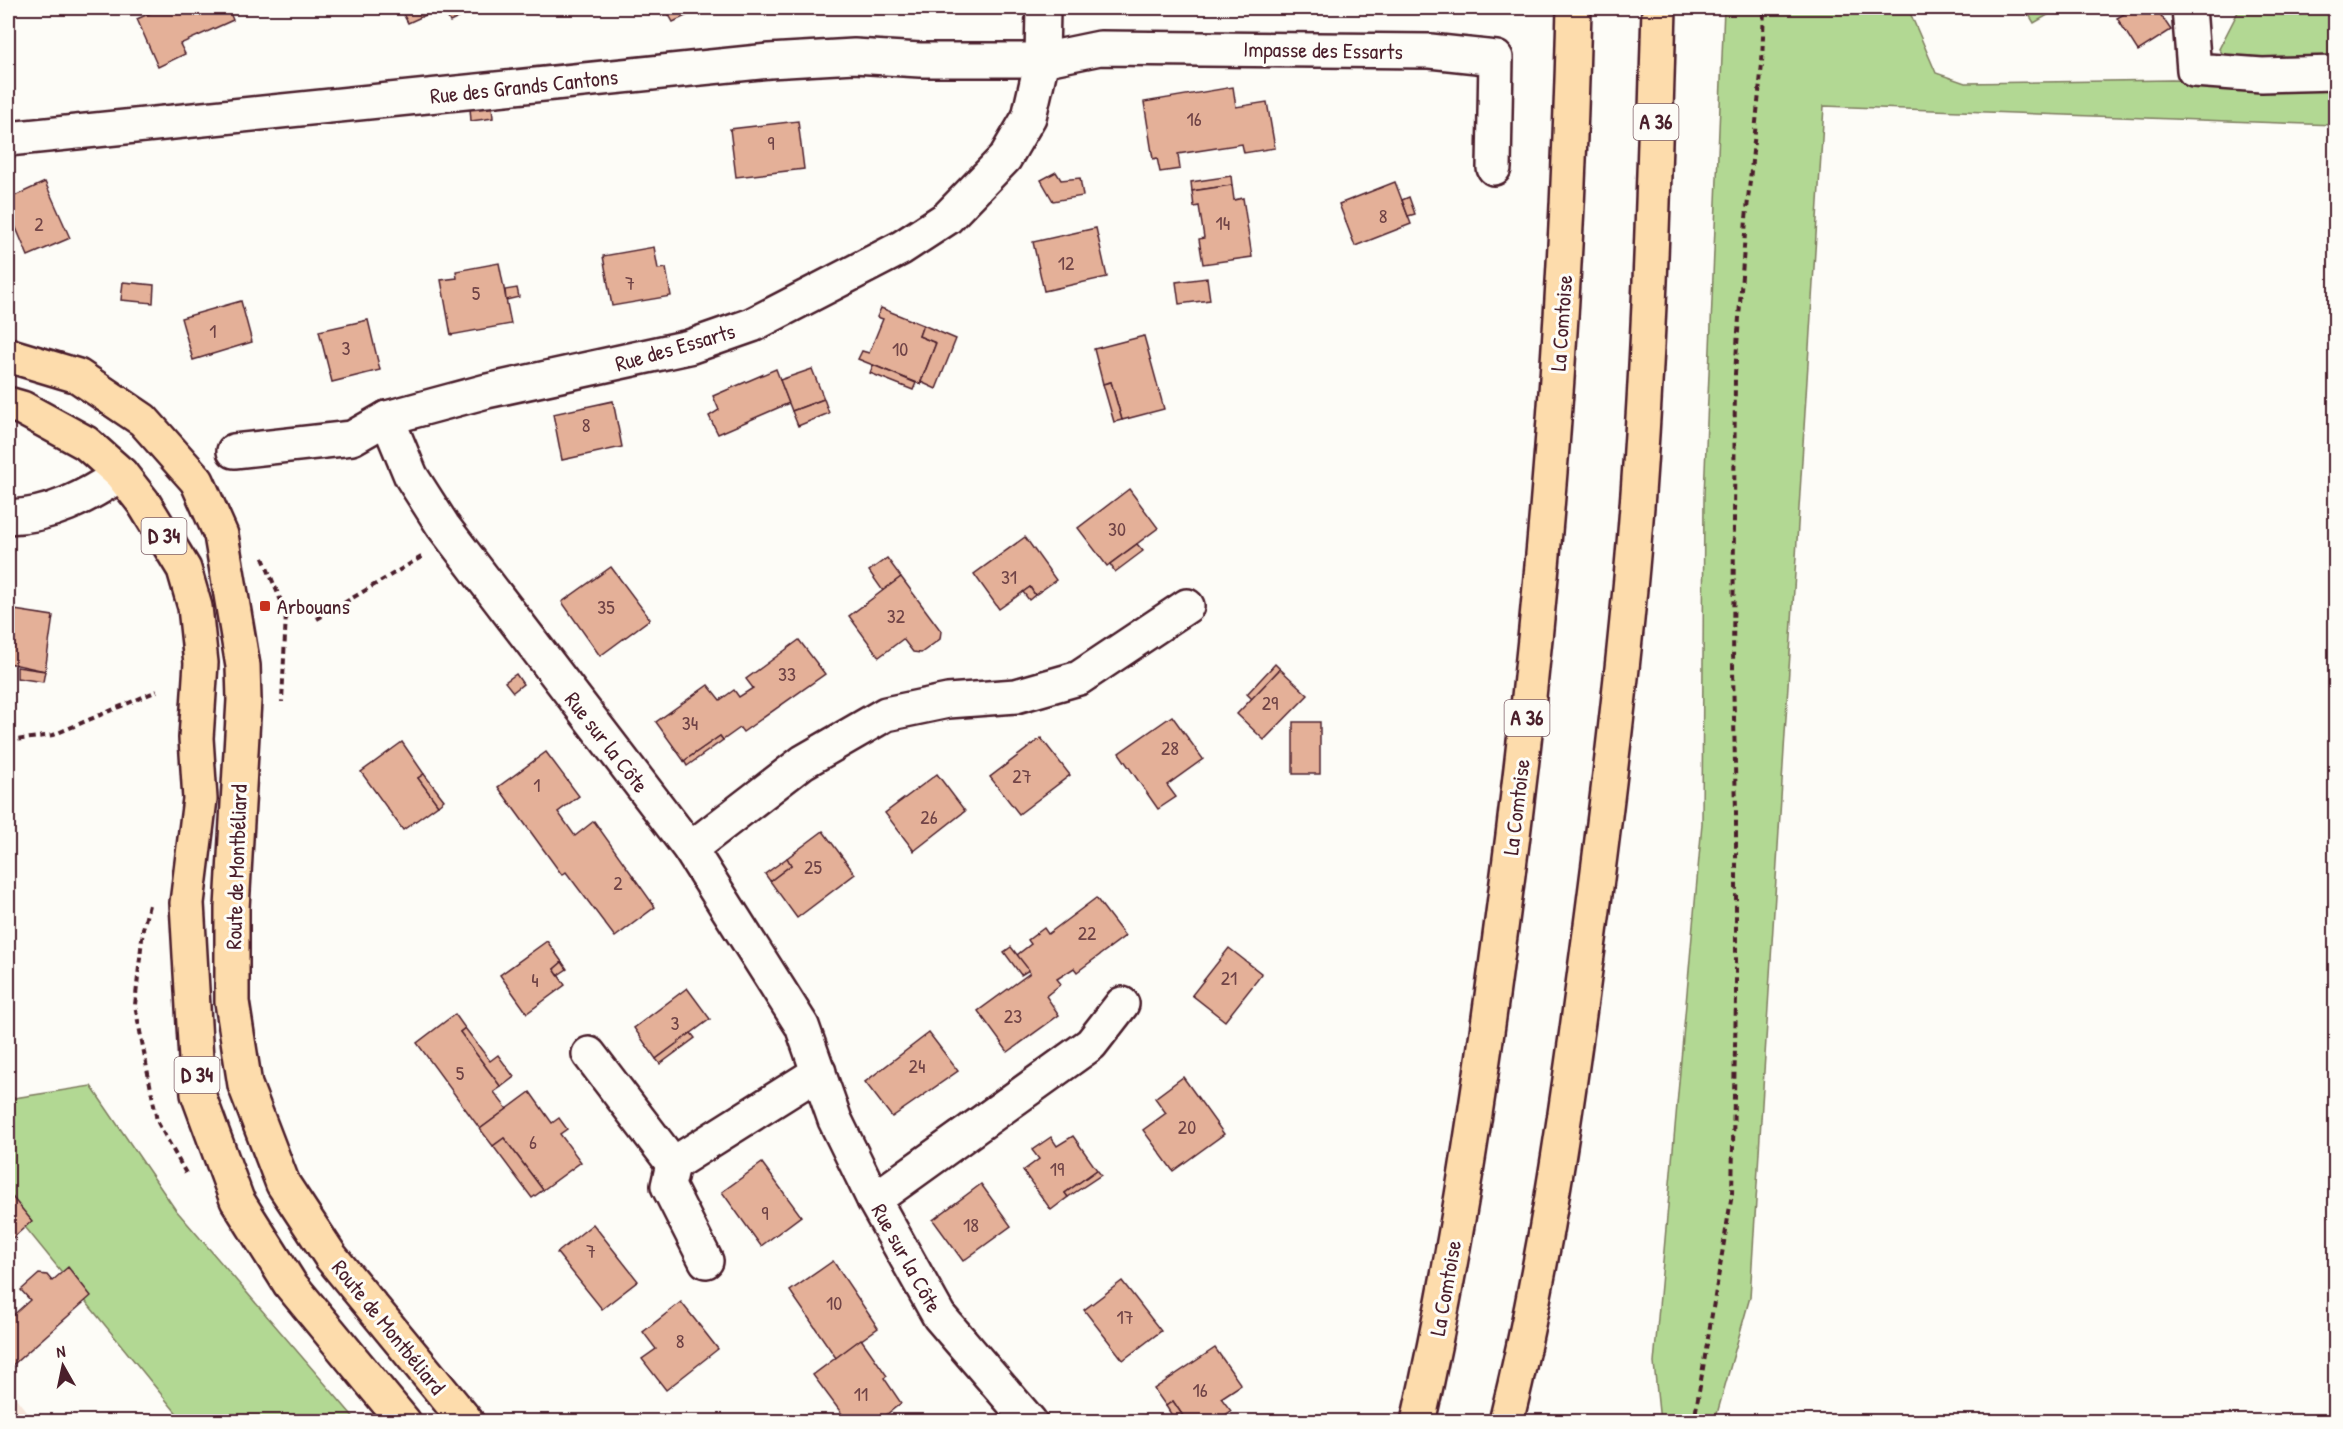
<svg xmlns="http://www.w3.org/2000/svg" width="2343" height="1429" font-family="'Patrick Hand',sans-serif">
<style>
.built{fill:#f6e5da}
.green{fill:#b2d893;stroke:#7e7c5f;stroke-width:1.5}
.building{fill:#e4b098;stroke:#4a1f2b;stroke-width:1.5}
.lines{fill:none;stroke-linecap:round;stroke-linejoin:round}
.minor-casing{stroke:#4a1f2b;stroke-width:38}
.major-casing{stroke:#4a1f2b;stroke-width:38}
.highway-casing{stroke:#4a1f2b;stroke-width:38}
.path{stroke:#4a1f2b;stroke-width:4;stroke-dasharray:6 4.5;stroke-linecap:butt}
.minor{stroke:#fdfcf7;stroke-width:33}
.major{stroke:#fddcac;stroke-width:33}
.highway{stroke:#fddcac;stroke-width:33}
.poi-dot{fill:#c8321e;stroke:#fdfcf7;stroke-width:2}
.labels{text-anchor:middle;stroke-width:6;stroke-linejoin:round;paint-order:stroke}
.number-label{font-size:20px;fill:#704346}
.shield{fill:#fdfcf7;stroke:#806168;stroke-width:1.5}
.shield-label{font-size:21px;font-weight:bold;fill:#4a1f2b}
.street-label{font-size:22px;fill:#4a1f2b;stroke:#fdfcf7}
.poi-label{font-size:22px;fill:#4a1f2b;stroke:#fdfcf7;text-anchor:start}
</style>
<rect width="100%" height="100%" fill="#fdfcf7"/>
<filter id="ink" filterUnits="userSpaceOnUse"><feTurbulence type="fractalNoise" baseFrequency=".0167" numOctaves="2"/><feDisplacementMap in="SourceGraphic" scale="12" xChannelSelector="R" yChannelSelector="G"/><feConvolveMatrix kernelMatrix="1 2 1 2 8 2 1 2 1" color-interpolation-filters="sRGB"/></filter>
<g filter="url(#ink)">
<path class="built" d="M8,1388L34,1421H8Z"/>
<g class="green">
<path d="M1724,8H1908L1936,73L1965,83L2172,80L2335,85V125L1824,106L1750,1297L1715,1421L1660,1422L1654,1363L1702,824L1704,495Z"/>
<path d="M2025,8H2060L2034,23Z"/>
<path d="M2240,8H2335V57L2226,58L2219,49Z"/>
<path d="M91,1086L175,1209L357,1421H183L8,1206V1099Z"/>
</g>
<g class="building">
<path d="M162,8H228L233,20L180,44L185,54L158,67L137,19Z"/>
<path d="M400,8H441L408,23Z"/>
<path d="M443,8H473L475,10L450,22Z"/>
<path d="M665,8H702L673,22Z"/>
<path d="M2134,8H2156L2171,30L2138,51L2117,18Z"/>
<path d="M1233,87L1236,107L1267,102L1275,148L1244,153L1242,144L1178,154L1180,169L1160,172L1157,158L1153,159L1144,102Z"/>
<path d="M492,105L493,118L471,121L470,108Z"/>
<path d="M798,121L804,169L736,177L730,129Z"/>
<path d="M1056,172L1061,180L1080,178L1083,196L1053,201L1041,180Z"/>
<path d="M1231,176L1232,185L1192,191L1191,182Z"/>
<path d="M45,182L70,238L28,256L8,209V199Z"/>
<path d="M1395,182L1411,224L1355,246L1339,204Z"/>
<path d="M1232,185L1234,200L1243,198L1252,257L1203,264L1199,239L1204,238L1203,231L1199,206L1194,207L1192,191Z"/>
<path d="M1409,197L1415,214L1408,216L1402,200Z"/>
<path d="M1096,228L1107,277L1044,291L1033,242Z"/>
<path d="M654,247L658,269L666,268L671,296L612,306L603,256Z"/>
<path d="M499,263L511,324L451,335L441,280L457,278L456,271Z"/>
<path d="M1207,278L1210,300L1179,304L1176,282Z"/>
<path d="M123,282L154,285L153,303L121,300Z"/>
<path d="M517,288L519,297L506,300L505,290Z"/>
<path d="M241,301L252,342L193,360L181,318Z"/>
<path d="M881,308L923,325L919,336L936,343L920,384L858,359L862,351L869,353L883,319L877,317Z"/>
<path d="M368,320L380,370L332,382L319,331Z"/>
<path d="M923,325L956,339L936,389L921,382L936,343L919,336Z"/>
<path d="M1144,336L1164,409L1122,420L1111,382L1103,384L1094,349Z"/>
<path d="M873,365L916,383L913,390L870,373Z"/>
<path d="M776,369L789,403L718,434L709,416L719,410L713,396Z"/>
<path d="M812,369L824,399L792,411L780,380Z"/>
<path d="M1111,382L1122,420L1114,422L1103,384Z"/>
<path d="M824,399L829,413L798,426L792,411Z"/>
<path d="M613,401L622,447L562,460L553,414Z"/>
<path d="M1129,489L1158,528L1107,566L1078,528Z"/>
<path d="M1025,537L1056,580L1035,595L1030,587L999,609L974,574Z"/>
<path d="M1137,544L1143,551L1115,572L1110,564Z"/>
<path d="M887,558L901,577L883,591L869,571Z"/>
<path d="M611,567L650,619L600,656L562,602Z"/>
<path d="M901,577L941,631L940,639L921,653L913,652L903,639L879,657L849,616Z"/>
<path d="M1030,587L1035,595L1029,600L1023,592Z"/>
<path d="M8,609L53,616L45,671L8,663Z"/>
<path d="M799,640L825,674L743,732L740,728L723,740L720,736L684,761L656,722L708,685L720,700L734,690L739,697L753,688L746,679Z"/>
<path d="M1275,664L1280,669L1252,699L1247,694Z"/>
<path d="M17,667L45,671L43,682L17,678Z"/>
<path d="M1280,669L1308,695L1264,740L1237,714Z"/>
<path d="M516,674L523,684L513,692L505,682Z"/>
<path d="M1172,716L1203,759L1167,785L1176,797L1158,809L1119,753Z"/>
<rect x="1293" y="722" width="27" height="52"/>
<path d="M720,736L723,740L687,766L684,761Z"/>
<path d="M1041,738L1070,775L1019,814L990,777Z"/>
<path d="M402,742L424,774L418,778L438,805L403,830L361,772Z"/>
<path d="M546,752L579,796L558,812L575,836L594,821L655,907L615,937L566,872L562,875L498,787Z"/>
<path d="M424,774L444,800L438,805L418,778Z"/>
<path d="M937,774L965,811L914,851L885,813Z"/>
<path d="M823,831L855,874L797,918L770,881L791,865L787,858Z"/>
<path d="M787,858L791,865L770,881L765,874Z"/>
<path d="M1096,898L1125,936L1077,972L1074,968L1057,979L1061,984L1046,996L1059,1015L1008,1052L978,1011L1030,973L1017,955L1031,944L1028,940L1044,928L1048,934Z"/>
<path d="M547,941L562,962L554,969L565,985L527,1013L500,975Z"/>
<path d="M1011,947L1029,970L1021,975L1004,952Z"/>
<path d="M1229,948L1262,974L1225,1021L1192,995Z"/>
<path d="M562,962L567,969L558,975L554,969Z"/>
<path d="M687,988L710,1019L656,1059L634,1028Z"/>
<path d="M455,1014L465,1028L460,1032L501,1087L494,1092L507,1109L480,1129L417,1043Z"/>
<path d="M465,1028L490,1061L498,1055L514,1077L501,1087L460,1032Z"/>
<path d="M691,1033L695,1038L660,1064L656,1059Z"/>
<path d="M929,1033L958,1071L892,1117L865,1082Z"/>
<path d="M1183,1077L1224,1134L1173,1171L1143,1130L1166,1113L1155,1098Z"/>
<path d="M530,1092L552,1123L559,1118L567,1129L560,1134L581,1162L543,1190L504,1138L493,1146L480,1129Z"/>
<path d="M1073,1136L1097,1170L1065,1193L1068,1197L1051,1210L1023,1171L1039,1159L1032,1150L1051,1137L1057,1146Z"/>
<path d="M504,1138L543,1190L532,1198L493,1146Z"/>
<path d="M762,1163L801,1216L761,1246L722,1192Z"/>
<path d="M1097,1170L1101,1175L1068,1197L1065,1193Z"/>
<path d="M981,1184L1011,1226L963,1261L933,1220Z"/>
<path d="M8,1192L32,1221L8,1242Z"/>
<path d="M593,1224L638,1281L602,1309L557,1253Z"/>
<path d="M833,1261L878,1328L836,1358L790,1291Z"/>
<path d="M68,1267L91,1296L8,1369V1320L30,1300L21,1290L39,1274L47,1275L52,1281Z"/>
<path d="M1122,1281L1161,1331L1123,1360L1084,1310Z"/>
<path d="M681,1302L718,1349L666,1390L642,1359L656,1349L643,1332Z"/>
<path d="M861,1339L887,1376L884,1378L901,1403L877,1422H848L813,1375Z"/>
<path d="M1215,1348L1241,1385L1221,1398L1231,1411L1215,1422H1187L1173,1401L1166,1406L1154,1389Z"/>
<path d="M1173,1401L1187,1422H1176L1166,1406Z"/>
</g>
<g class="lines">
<defs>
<g id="minor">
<path d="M2189,8L2194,70L2262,75L2336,73"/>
<path d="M8,139L769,61L854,56L920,60H1042L1100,48L1430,51L1496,58L1494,168"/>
<path d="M387,418L411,476L443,526L690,849L802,1026L835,1120L874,1200L939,1316L1030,1422"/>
<path d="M234,451L352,438L387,418L487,391L689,347L752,325L901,248L947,218L1005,158L1029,117L1042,60L1043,8"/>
<path d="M8,517C51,516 86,497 121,474"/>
<path d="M690,849L803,762L886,714L948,701L1016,696L1079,678L1187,606"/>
<path d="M589,1054L673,1164L819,1072"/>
<path d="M673,1164L668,1186L706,1261"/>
<path d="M874,1200L1091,1044L1122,1004"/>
</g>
<g id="major">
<path d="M8,355L78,376L143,420L197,481L221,535L243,666L244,700L232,908V1002L245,1085L283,1184L331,1257L467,1422"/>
<path d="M8,404L22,408L86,443L121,474L143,502L184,569L195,607L201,663L196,738L200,799L187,903L198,1094L237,1200L290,1284L404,1422"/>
</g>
<g id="highway">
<path d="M1418,1422C1456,1254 1481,1083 1503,913C1543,613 1567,310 1574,8"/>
<path d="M1506,1422C1543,1273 1565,1122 1585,970C1604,829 1622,686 1634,544C1649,365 1654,186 1659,8"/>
</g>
</defs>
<use href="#minor" class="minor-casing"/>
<use href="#major" class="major-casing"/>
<use href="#highway" class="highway-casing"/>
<g class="path">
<path d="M263,558L286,613L282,702"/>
<path d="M317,619L423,556"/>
<path d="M8,741L53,735L157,691"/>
<path d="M149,905L143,929L135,1005L157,1121L188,1177"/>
<path d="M1694,1422L1732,1194L1736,998V812L1733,670L1735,374L1746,219L1762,64L1764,8"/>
</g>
<use href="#minor" class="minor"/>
<use href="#major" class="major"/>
<use href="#highway" class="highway"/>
</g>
</g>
<rect class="poi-dot" x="259" y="600" width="12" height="12" rx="3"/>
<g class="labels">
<g class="number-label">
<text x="1194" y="126">16</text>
<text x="771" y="150">9</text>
<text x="1383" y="223">8</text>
<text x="1223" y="230">14</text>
<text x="39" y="231">2</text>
<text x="1066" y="270">12</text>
<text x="630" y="290">7</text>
<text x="476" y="300">5</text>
<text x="213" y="338">1</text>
<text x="346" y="355">3</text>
<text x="900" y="356">10</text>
<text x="586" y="432">8</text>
<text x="1117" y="536">30</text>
<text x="1009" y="584">31</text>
<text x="606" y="614">35</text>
<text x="896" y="623">32</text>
<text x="787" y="681">33</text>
<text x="1270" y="710">29</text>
<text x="690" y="730">34</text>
<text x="1170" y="755">28</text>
<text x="1022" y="783">27</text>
<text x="537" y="792">1</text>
<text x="929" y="824">26</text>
<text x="813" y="874">25</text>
<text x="618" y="890">2</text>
<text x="1087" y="940">22</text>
<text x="1229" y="985">21</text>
<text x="535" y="987">4</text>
<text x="1013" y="1023">23</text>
<text x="675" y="1030">3</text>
<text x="917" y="1073">24</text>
<text x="460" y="1080">5</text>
<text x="1187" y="1134">20</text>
<text x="533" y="1149">6</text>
<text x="1057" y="1176">19</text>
<text x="765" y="1220">9</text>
<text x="971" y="1232">18</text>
<text x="591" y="1258">7</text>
<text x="834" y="1310">10</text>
<text x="1125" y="1324">17</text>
<text x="680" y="1348">8</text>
<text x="1200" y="1397">16</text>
<text x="861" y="1401">11</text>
</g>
<g class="shield">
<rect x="1633.5" y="104" width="45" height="36" rx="4.5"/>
<rect x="141.5" y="518" width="45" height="36" rx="4.5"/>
<rect x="1504.5" y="700" width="45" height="36" rx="4.5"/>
<rect x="174.5" y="1057" width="45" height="36" rx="4.5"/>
</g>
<g class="shield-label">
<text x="1656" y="129">A 36</text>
<text x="164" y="543">D 34</text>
<text x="1527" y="725">A 36</text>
<text x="197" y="1082">D 34</text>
</g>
<g class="street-label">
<text transform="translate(1323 50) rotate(1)" y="8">Impasse des Essarts</text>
<text transform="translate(524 86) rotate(-6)" y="8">Rue des Grands Cantons</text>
<text transform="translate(1561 323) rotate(-86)" y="8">La Comtoise</text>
<text transform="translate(675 347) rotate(-16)" y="8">Rue des Essarts</text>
<text transform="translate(607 742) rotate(52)" y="8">Rue sur la Côte</text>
<text transform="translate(1516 807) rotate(-83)" y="8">La Comtoise</text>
<text transform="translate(236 867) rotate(-88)" y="8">Route de Montbéliard</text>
<text transform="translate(907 1258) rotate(61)" y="8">Rue sur la Côte</text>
<text transform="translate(1445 1288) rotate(-80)" y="8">La Comtoise</text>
<text transform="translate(389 1327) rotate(51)" y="8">Route de Montbéliard</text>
</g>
<g class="poi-label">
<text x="277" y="614">Arbouans</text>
</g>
</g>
<rect width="2343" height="1429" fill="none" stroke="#fdfcf7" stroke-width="30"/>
<rect x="15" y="15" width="2313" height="1399" fill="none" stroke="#4a1f2b" stroke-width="2" filter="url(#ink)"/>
<g transform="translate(63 1366) rotate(351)" stroke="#fdfcf7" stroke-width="4.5" paint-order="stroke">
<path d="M0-4.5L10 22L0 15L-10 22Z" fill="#4a1f2b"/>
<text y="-9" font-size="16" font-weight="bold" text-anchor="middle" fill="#4a1f2b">N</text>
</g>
</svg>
